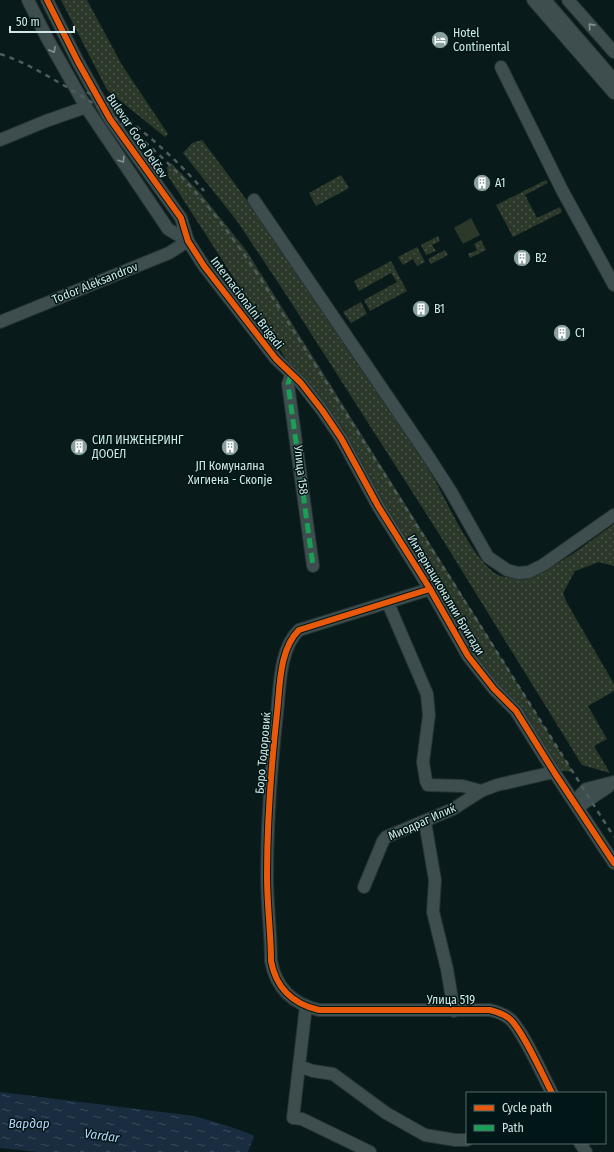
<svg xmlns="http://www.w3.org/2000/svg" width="614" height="1152" font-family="'Fira Sans Condensed',sans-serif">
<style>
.grass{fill:url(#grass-dots)}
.green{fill:#2c392a}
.water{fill:url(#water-ripples)}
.pier{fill:#081a1a}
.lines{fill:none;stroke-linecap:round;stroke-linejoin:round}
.minor-casing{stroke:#253332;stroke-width:14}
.minor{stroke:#3e4d4d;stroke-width:12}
.rail{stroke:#4f5c5c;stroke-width:2.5;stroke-dasharray:5 5;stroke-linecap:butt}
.quiet{stroke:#1a9f57;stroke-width:5;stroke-dasharray:10 5;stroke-linecap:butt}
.cycleway-casing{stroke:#011717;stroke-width:8}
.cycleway{stroke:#e8590c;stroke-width:6}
.oneway{stroke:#809392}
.labels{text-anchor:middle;stroke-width:3;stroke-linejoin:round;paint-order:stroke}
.poi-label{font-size:12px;fill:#d0e8e7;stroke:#011717;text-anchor:start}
.street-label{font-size:12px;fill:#d0e8e7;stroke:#011717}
.water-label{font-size:13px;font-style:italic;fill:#b4d3f8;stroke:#011717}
</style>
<defs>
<pattern id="grass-dots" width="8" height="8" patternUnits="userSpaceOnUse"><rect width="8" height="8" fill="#2c392a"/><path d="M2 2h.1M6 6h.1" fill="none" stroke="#4a5649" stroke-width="1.8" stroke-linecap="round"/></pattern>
<pattern id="water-ripples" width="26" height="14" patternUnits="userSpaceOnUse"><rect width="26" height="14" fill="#1a2d40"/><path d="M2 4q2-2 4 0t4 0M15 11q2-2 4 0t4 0" fill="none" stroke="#3a4b5c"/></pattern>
</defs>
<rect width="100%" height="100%" fill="#081a1a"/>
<g class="grass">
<path d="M61,0H87L122,65L168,134L165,137L107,90Z"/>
<path d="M202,140C260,216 314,294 366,374C388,408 413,441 433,477C447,501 476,568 501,576C537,588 586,543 614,524V566L599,562L575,571L563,593L567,603L614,684V691L588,706L607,739L594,746L610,773L582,765L441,537L287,296L237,221L183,153L192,143Z"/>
<path d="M171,163L201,194L246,250L573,772L555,770L479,663L297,376L168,176L167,167Z"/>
<path d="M341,175L349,188L316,206L309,193Z"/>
<path d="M546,180L548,183L525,195L537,218L560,207L562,212L513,237L496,205Z"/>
<path d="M438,236L440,241L432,245L436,251L426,255L421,245Z"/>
<path d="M481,240L486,250L470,258L468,254L477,250L474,244Z"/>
<path d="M417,247L425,262L417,266L413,259L403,265L398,257Z"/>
<path d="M445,250L448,255L431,264L428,259Z"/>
<path d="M391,261L407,291L370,311L364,300L397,282L391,273L359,291L354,281Z"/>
<path d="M361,302L367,314L351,323L343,312Z"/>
</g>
<path class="green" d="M471,218L480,235L463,244L454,228Z"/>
<path class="water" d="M0,1092L194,1116C228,1125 261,1137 292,1152H39L0,1148Z"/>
<path class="pier" d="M255,1134L292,1150V1152H248Z"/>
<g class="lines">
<defs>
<g id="minor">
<path d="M28,0L47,38L86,107L168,229L188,241"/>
<path d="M47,0L78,62L110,119L181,218L188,241L204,266L276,359L301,383L322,410L341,438L378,506L430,589L468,656L494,689L516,711L554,772L614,863"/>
<path d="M533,0L614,93"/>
<path d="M545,0L614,80"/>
<path d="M568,0L614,52"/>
<path d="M501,67L562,190L614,285"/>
<path d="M0,140L46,121L86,107"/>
<path d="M254,200L428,456L450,490L488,557L507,570L518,573L529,572L543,565L614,515"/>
<path d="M0,322L169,253L188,241"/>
<path d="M291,375L288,384L313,566"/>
<path d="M430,589L299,630C279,649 280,687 277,713C271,768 267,822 267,876C267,905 271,933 271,961C276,988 293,1004 319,1010H490C498,1012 504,1014 510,1019C523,1031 543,1076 552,1093"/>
<path d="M388,603L427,694L429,715L423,762L426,781L428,785L463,786L481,791"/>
<path d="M574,802L586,789L614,782"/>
<path d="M578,807L608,787"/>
<path d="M425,822L435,880L433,912L447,969L454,1011"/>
<path d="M364,887L383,841L386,837L453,809L481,791L497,785L554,772"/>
<path d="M306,1006L293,1118L302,1119L370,1152"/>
<path d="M299,1066L313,1071L333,1074L386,1113L425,1135L455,1140H467"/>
<path d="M580,1143L586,1152"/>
</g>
</defs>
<use href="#minor" class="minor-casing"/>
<use href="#minor" class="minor"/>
<g class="rail">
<path d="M0,54C23,61 44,74 65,86C153,137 207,197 262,281L614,837"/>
<path d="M87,92C131,119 170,152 204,191"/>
</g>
<path class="quiet" d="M291,375L288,384L313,566"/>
<defs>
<g id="cycleway">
<path d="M47,0L78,62L110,119L181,218L188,241L204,266L276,359L301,383L322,410L341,438L378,506L430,589L468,656L494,689L516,711L554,772L614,863"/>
<path d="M430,589L299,630C279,649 280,687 277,713C271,768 267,822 267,876C267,905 271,933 271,961C276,988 293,1004 319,1010H490C498,1012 504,1014 510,1019C523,1031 543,1076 552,1093"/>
</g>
</defs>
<use href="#cycleway" class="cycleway-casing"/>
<use href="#cycleway" class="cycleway"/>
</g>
<defs><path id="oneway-chevron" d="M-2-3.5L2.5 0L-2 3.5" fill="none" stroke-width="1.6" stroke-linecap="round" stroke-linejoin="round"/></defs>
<g class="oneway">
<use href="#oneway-chevron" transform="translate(591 26) rotate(-132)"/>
<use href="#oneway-chevron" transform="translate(53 50) rotate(61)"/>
<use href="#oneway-chevron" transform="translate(122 160) rotate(56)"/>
</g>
<defs>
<symbol id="hotel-disc" viewBox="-11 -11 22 22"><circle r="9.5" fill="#8aa09f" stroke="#011717"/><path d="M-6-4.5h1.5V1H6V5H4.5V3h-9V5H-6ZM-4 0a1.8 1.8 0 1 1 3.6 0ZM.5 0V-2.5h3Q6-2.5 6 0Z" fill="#fff"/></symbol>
<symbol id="building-disc" viewBox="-11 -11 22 22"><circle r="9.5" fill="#8aa09f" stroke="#011717"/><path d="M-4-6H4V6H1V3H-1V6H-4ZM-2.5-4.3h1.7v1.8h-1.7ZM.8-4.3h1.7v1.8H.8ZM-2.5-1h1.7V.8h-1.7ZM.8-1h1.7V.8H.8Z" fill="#fff"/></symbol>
</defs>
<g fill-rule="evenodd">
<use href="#hotel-disc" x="430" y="30" width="20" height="20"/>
<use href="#building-disc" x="472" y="173" width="20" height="20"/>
<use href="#building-disc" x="512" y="248" width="20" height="20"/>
<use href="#building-disc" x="411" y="299" width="20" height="20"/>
<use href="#building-disc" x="552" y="323" width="20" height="20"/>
<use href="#building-disc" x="69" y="437" width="20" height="20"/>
<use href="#building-disc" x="220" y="437" width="20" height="20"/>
</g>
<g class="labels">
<g class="poi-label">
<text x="453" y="37">Hotel<tspan x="453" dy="14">Continental</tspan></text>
<text x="495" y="187">A1</text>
<text x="535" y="262">B2</text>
<text x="434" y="313">B1</text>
<text x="575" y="337">C1</text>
<text x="92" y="444">СИЛ ИНЖЕНЕРИНГ<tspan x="92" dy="14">ДООЕЛ</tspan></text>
<text x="230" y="470" text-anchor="middle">ЈП Комунална<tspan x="230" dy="14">Хигиена - Скопје</tspan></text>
</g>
<g class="street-label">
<text transform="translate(137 136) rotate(56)" y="4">Bulevar Goce Delčev</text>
<text transform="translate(95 283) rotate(-22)" y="4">Todor Aleksandrov</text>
<text transform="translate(247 303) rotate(53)" y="4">Internacionalni Brigadi</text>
<text transform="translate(301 470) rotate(83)" y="4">Улица 158</text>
<text transform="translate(446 595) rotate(59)" y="4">Интернационални Бригади</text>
<text transform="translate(263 753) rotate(-85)" y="4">Боро Тодоровиќ</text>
<text transform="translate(422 822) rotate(-24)" y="4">Миодраг Илиќ</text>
<text x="451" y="1004">Улица 519</text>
</g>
<g class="water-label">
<text x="29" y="1128">Вардар</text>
<text transform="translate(102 1135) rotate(8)" y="5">Vardar</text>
</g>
</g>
<rect x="466" y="1092" width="140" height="52" fill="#011717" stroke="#546b6a"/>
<rect x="474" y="1105" width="20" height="6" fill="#e8590c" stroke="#546b6a"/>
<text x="502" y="1112" font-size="12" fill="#d0e8e7">Cycle path</text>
<rect x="474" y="1125" width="20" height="6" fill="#1a9f57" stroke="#546b6a"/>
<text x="502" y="1132" font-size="12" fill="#d0e8e7">Path</text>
<path d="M10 26v6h64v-6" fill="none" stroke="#d0e8e7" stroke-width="2"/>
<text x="16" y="26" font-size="12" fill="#d0e8e7" stroke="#011717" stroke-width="3" paint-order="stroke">50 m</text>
</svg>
